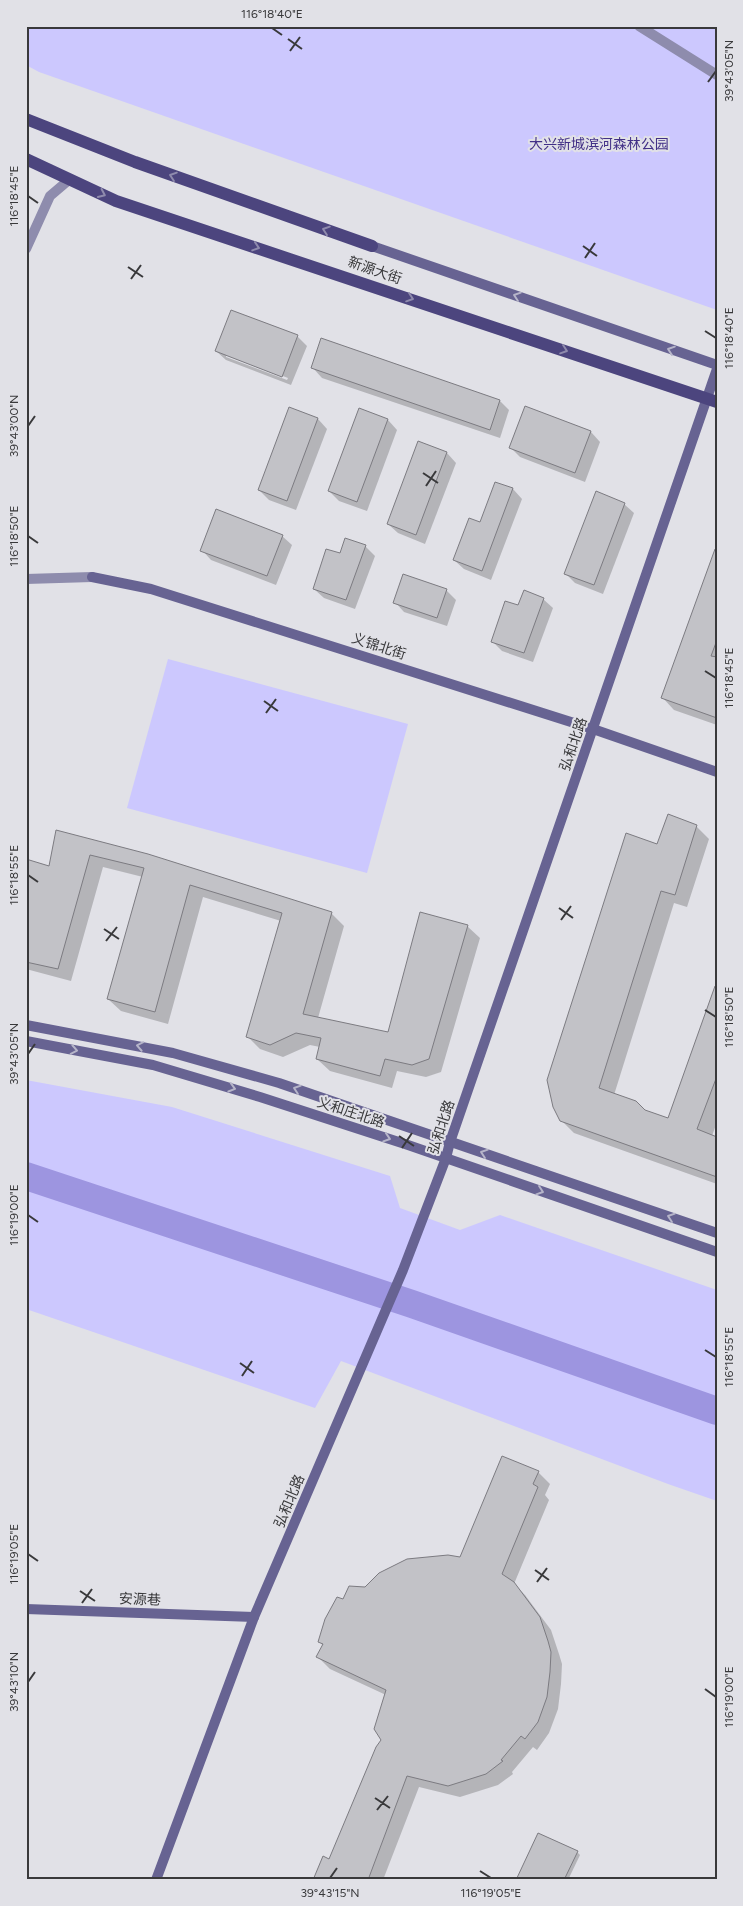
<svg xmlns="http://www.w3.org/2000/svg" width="743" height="1906" font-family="Figtree,'Noto Sans SC',sans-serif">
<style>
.green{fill:#ccc8fe}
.shadow{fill:#0003;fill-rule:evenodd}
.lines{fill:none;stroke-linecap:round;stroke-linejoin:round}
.river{stroke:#9d95e0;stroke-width:28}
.building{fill:#c2c2c7;stroke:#7c7b81}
.street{stroke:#8e8cad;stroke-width:10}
.secondary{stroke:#676392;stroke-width:10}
.primary{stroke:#4c457e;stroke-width:12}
.oneway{stroke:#8f8bad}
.oneway2{stroke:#b6b5c9}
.ticks{fill:none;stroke:#39393b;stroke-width:2}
.labels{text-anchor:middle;stroke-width:4;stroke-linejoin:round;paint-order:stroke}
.park-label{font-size:14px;fill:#423087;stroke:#e1e1e7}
.street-label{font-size:14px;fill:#39393b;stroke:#e1e1e7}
.neatline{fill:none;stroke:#39393b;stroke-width:2}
.ticks-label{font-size:12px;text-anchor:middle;fill:#39393b}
</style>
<rect width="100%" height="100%" fill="#e1e1e7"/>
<g class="green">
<path d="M26,26H717V310L39,72L26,65Z"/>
<path d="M168,659L408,724L367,873L127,808Z"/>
<path d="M26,1080L172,1107L390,1176L400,1208L460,1230L500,1215L717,1290V1501L668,1484L341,1361L315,1408L26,1309Z"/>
</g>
<g class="shadow">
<path d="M297,336L307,346L291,385L226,360L216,351ZM226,354L288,378L287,380L226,357Z"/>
<path d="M313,368L500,401L509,410L500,438L322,378Z"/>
<path d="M526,407L591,432L600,442L585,482L520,457L510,447Z"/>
<path d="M290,409L318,419L327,429L296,510L269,500L259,490Z"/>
<path d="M360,410L388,420L397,430L367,511L339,501L329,491Z"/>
<path d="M419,443L447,453L456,463L425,544L398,533L388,524Z"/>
<path d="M496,483L513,489L522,499L491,580L464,569L454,560L480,524Z"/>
<path d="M624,504L634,513L603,594L575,583L566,574Z"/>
<path d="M282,536L292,545L276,585L211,560L202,550Z"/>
<path d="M365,546L375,556L355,609L324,598L314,589L341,554Z"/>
<path d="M717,549V725L674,710L662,697Z"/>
<path d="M446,590L456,600L447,626L404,612L395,602Z"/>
<path d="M543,599L553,608L533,662L502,651L492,641L519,607Z"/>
<path d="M696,826L709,839L687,907L674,903L614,1095L644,1111L668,1120L717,983V1122L712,1136L717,1137V1184L574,1133L561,1120L658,846Z"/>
<path d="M57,832L331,913L344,926L318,1018L389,1034L467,926L480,938L441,1072L426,1077L397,1071L392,1088L330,1071L317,1059L320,1047L310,1045L283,1057L260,1049L248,1037L281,921L203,897L168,1024L121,1011L108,999L143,877L103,867L71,981L26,969V861L50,867Z"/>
<path d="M538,1472L550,1484L545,1495L549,1500L514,1584L525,1595L551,1630L559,1654L562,1664L561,1684L558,1709L549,1733L537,1750L533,1747L512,1772L513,1774L498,1785L460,1797L419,1787L383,1880H315L330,1860L382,1740L386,1695L330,1669L318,1657L323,1646L320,1642L344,1600L366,1589L460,1559Z"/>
<path d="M577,1852L580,1855L568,1880H517Z"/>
</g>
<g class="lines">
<path class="river" d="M26,1176L412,1304L717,1411"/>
</g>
<g class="building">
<path d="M231,310L298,335L282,377L215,351Z"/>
<path d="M321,338L500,400L490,430L311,368Z"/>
<path d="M525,406L591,431L575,473L509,448Z"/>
<path d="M289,407L318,418L287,501L258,490Z"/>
<path d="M359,408L388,419L357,502L328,491Z"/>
<path d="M418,441L447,452L416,535L387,524Z"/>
<path d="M495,482L513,488L482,571L453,560L469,518L480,522Z"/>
<path d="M596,491L625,503L594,585L564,574Z"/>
<path d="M216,509L283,535L267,576L200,551Z"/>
<path d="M345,538L366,545L346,600L313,589L326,549L340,553Z"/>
<path d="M715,549H717V640L711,656L717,657V718L661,698Z"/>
<path d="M403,574L447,589L437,618L393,603Z"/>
<path d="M524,590L544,598L524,653L491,642L505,601L518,605Z"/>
<path d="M668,814L697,825L675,895L661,891L599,1088L636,1101L645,1110L668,1118L715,986H717V1076L697,1129L717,1137V1177L560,1121L553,1107L547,1080L626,833L657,844Z"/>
<path d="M56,830L148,854L332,912L303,1014L388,1032L420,912L468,925L429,1059L412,1065L385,1059L380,1076L316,1059L321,1038L296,1033L270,1045L246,1037L282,913L190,885L155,1012L107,999L144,868L90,855L58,969L26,962V859L49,866Z"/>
<path d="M502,1456L539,1471L533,1484L538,1487L502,1574L514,1582L540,1617L548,1641L551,1652L550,1672L547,1697L538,1722L525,1739L521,1736L501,1760L503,1761L486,1774L448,1786L407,1776L368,1880H313L323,1856L329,1859L376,1747L381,1740L374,1729L386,1690L316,1657L323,1644L318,1642L325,1619L337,1597L343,1599L349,1586L365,1587L379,1573L407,1559L448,1555L460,1557Z"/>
<path d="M538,1833L578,1851L564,1880H516Z"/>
</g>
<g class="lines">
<g class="street">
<path d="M639,26L717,75"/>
<path d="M26,249L50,196L70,179"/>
<path d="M26,579L92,577"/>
</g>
<g class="secondary">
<path d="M372,246L717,365"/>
<path d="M92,577L151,589L593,729L717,772"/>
<path d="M26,1025L173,1053L279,1083L717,1233"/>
<path d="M26,1041L153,1065L260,1097L408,1145L717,1252"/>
<path d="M26,1609L254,1617"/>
<path d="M156,1880L254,1617L403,1270L446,1158L450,1142L717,369"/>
</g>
<g class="primary">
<path d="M26,119L135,162L372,246"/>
<path d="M26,159L116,201L717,402"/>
</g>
</g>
<defs><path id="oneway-chevron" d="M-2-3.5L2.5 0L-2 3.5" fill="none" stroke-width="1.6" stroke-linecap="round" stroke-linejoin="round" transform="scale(1.25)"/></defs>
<g class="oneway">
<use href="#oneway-chevron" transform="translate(173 176) rotate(-161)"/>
<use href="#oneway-chevron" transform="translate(102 194) rotate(25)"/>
<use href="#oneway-chevron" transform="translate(326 230) rotate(-161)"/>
<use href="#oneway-chevron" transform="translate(256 247) rotate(18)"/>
<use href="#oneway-chevron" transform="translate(410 298) rotate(19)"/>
<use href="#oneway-chevron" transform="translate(564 350) rotate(19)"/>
</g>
<g class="oneway2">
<use href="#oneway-chevron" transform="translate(517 296) rotate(-161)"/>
<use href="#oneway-chevron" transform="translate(671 350) rotate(-161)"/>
<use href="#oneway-chevron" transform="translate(140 1046) rotate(-169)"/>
<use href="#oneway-chevron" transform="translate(74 1050) rotate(11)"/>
<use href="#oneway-chevron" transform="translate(232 1088) rotate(16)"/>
<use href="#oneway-chevron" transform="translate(297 1089) rotate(-161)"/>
<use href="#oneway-chevron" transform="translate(387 1138) rotate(18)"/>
<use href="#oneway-chevron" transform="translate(484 1153) rotate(-161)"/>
<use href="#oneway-chevron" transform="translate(540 1191) rotate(19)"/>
<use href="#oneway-chevron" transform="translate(671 1217) rotate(-161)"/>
</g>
<path class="ticks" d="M272,28L282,35M288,39L302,49M290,51L300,37M708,82L716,71M28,196L38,203M583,246L597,256M585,258L595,243M128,267L143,277M131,279L141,265M705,331L716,338M28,426L35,416M423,473L438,483M426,486L436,471M28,536L38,543M705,671L716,678M264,701L278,711M266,713L276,699M28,875L38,882M559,908L573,918M561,920L571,906M104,929L119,939M106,941L117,927M705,1010L716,1017M28,1054L35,1044M399,1136L414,1146M402,1148L412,1133M28,1215L38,1222M705,1350L716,1357M240,1363L254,1373M242,1376L252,1361M28,1554L38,1561M535,1570L549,1580M537,1582L547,1568M80,1591L95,1601M82,1603L92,1589M28,1682L35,1672M705,1689L716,1697M375,1798L390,1808M377,1810L388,1796M480,1871L491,1878M330,1878L337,1868"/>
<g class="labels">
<g class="park-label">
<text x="599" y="149">大兴新城滨河森林公园</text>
</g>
<g class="street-label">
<text transform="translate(375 270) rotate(19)" y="5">新源大街</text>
<text transform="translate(379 646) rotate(18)" y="5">义锦北街</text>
<text transform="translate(573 744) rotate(-71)" y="5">弘和北路</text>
<text transform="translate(351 1112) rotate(18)" y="5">义和庄北路</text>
<text transform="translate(441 1127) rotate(-72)" y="5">弘和北路</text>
<text transform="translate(289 1501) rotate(-67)" y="5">弘和北路</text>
<text transform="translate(140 1599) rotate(2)" y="5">安源巷</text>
</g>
</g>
<rect width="743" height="1906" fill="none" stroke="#e1e1e7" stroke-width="55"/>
<rect x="28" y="28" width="688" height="1850" class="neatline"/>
<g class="ticks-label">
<text x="272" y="18">116°18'40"E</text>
<text transform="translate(729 71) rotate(-90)" y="4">39°43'05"N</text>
<text transform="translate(14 196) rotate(-90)" y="4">116°18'45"E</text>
<text transform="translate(729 338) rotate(-90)" y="4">116°18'40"E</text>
<text transform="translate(14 426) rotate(-90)" y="4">39°43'00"N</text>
<text transform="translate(14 536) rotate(-90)" y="4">116°18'50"E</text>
<text transform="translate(729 678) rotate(-90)" y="4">116°18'45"E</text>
<text transform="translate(14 875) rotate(-90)" y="4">116°18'55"E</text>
<text transform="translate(729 1017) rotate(-90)" y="4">116°18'50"E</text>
<text transform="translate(14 1054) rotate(-90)" y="4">39°43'05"N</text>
<text transform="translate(14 1215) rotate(-90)" y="4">116°19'00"E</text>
<text transform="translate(729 1357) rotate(-90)" y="4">116°18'55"E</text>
<text transform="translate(14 1554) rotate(-90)" y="4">116°19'05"E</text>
<text transform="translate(14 1682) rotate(-90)" y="4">39°43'10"N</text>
<text transform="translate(729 1697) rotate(-90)" y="4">116°19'00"E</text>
<text x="330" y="1897">39°43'15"N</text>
<text x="491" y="1897">116°19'05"E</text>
</g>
</svg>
